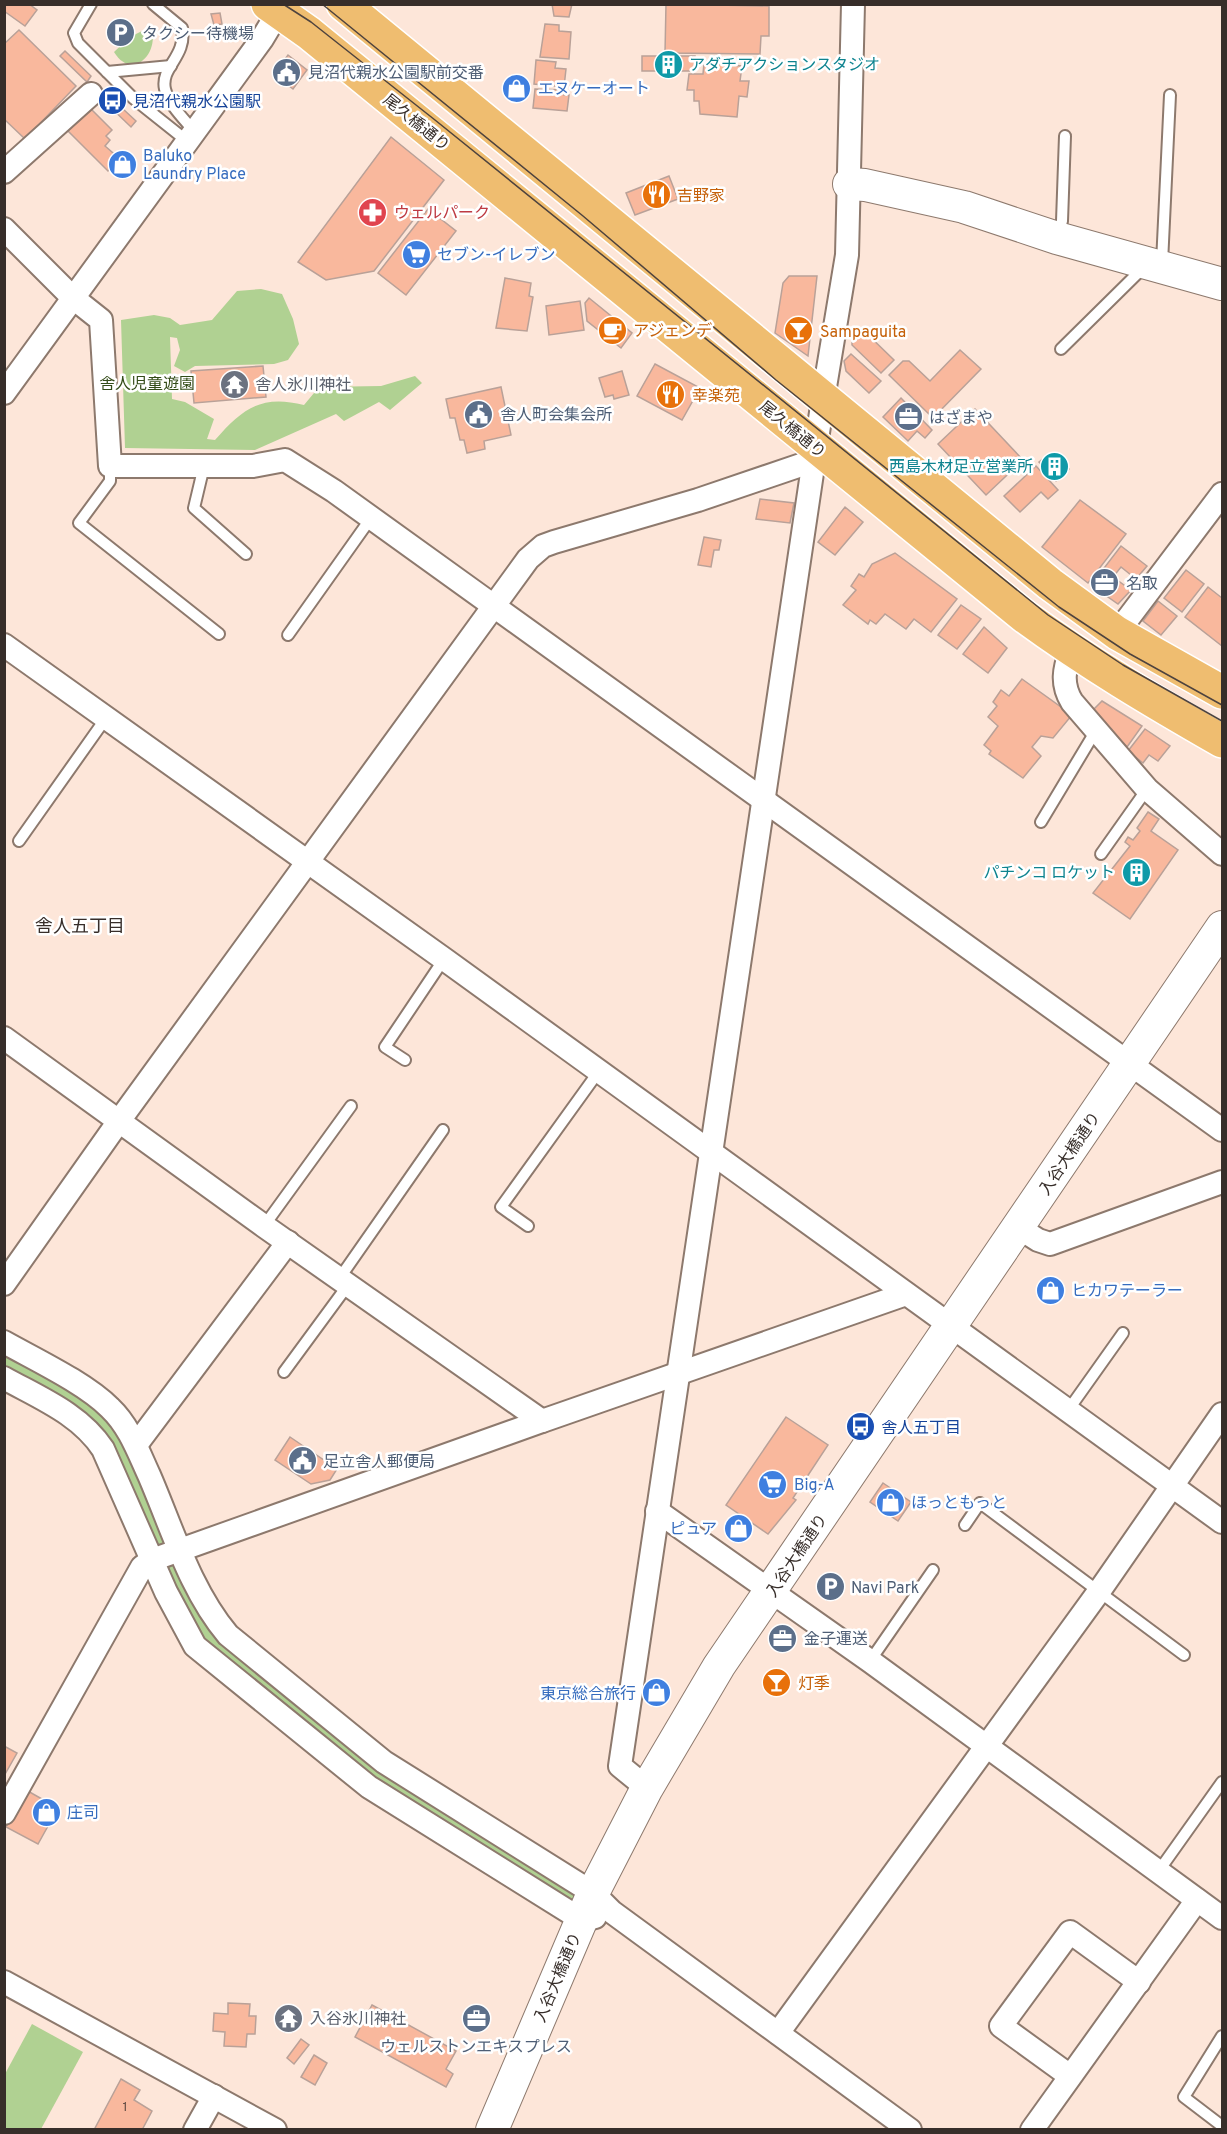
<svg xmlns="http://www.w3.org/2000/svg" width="1227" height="2134" font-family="Overpass,'Noto Sans JP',sans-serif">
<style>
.green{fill:#b0d192}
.building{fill:#f9b89d;stroke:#b9a198;stroke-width:1.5}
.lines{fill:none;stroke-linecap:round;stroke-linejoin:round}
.lane-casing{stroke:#8d796d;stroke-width:14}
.street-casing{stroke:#8d796d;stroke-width:26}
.secondary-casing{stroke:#8d796d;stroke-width:34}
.primary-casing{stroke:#fff;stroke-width:36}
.lane{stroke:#fff;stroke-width:10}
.street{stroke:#fff;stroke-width:22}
.secondary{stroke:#fff;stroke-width:32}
.primary{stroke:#efbd70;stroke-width:33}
.tram{stroke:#4e433e;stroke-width:1.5}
.labels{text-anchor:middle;stroke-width:5;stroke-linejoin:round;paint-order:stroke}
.number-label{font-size:14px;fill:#685047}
.service-label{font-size:16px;fill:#4e5e75;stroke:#fff;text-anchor:start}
.culture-label{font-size:16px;fill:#0d838f;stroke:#fff;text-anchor:end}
.shop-label{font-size:16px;fill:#366cbe;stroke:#fff;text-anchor:start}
.transit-label{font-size:16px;fill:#164399;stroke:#fff;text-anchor:start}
.street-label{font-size:16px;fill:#372e2a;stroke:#fff}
.food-label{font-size:16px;fill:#c56008;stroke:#fff;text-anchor:start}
.health-label{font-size:16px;fill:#be3a42;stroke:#fff;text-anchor:start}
.park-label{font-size:16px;fill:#344c19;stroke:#fff}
.worship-label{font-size:16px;fill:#5b616d;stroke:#fff;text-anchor:start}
.neighbourhood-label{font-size:18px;fill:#372e2a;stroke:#fff}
</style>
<rect width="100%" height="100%" fill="#fde6d9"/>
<g class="green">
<path d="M148,28L152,30C158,56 131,80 114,52L130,37Z"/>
<path d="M261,289L282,294L293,319L299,344L288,360L274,364L195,366L185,372L174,366L180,350L177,338L170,337L172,399L185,402L214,419L207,439L215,440C242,409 261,394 304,405L319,387L381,386L415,376L422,383L390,410L379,402L344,421L336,414L255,450L125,448L121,320L154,315L170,318L180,325L212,320L237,291Z"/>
<path d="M5,1351L89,1399L114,1420L206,1618L579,1892L571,1907L370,1780L234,1672L192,1627L112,1452L5,1371Z"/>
<path d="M32,2024L83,2052L41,2129H5V2074Z"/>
</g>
<g class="building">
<path d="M6,4H29L37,10L25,26L4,11Z"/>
<path d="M552,4H572L569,17L554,16Z"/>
<path d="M666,4L769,6V36H761L760,54L665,53Z"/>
<path d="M220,13L222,24L214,25L211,14Z"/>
<path d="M545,24L559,25V31L571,32L569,59L540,57Z"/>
<path d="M19,30L76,86L25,139L4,119V44Z"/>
<path d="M65,51L91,76L87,82L60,56Z"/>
<path d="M288,55L307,70L293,89L274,74Z"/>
<path d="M642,56H695L694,71H642Z"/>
<path d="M536,60L556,62L555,68L566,69L564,87L534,84Z"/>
<path d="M704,63L742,66L740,81H749L747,97L739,96L737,117L700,114L699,101H694V90H687L689,74H703Z"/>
<path d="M535,89L565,90L564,95H569L567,111L533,108Z"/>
<path d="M109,96L136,121L131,127L104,101Z"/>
<path d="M90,108L112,130L106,136L110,140L105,146L120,159L108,171L67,130Z"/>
<path d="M391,137L444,180L374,271L326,280L298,262Z"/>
<path d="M669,176L678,199L635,215L626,193Z"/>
<path d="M428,209L456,231L406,295L378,273Z"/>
<path d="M789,276H817L808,356L775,333L783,283Z"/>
<path d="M505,278L531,283L529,296L533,297L527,331L496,328Z"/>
<path d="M589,298L632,333L621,348L587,321L585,303Z"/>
<path d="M580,301L584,330L549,335L546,306Z"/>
<path d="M861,328L894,360L881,373L852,345V339Z"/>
<path d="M960,350L981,369L933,418L889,375L903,361H909L930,381Z"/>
<path d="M851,354L881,381L869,393L846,371L844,361Z"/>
<path d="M655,364L700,388L682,420L637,396Z"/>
<path d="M263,366L266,397L194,403L191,371Z"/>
<path d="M622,371L629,395L614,399L613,395L605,397L599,378Z"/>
<path d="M501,387L511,435L484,441L485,449L467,453L464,440H460L455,418H450L446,399Z"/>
<path d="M901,398L932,430L925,438L917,431L908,441L883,417Z"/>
<path d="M975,409L1023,460L986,495L938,444Z"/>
<path d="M1055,454L1069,469L1056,481L1039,462L1045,457L1048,461Z"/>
<path d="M1036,466L1058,490L1048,499L1041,492L1020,512L1004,496Z"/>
<path d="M760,499L794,503L790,523L756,519Z"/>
<path d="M1080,500L1126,534L1088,583L1042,547Z"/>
<path d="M845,507L863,522L835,555L818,542Z"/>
<path d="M704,537L721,540L719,550H714L711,567L698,565Z"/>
<path d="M1121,546L1147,566L1136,579L1121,567L1113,577L1131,590L1118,604L1091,585Z"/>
<path d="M895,553L957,599L931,632L914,619L906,629L885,614L876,624L870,620L868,624L843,605L856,590L851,586L859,574L864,577L872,564Z"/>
<path d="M1186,570L1204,584L1182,612L1164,598Z"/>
<path d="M1208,587L1222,598V646L1185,617Z"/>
<path d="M1158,601L1177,616L1161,635L1143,621Z"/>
<path d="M961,605L981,619L957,649L938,635Z"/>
<path d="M984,627L1007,648L988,673L963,654Z"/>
<path d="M1022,679L1072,715L1053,738L1041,736L1032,747L1041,756L1023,778L989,754L991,751L984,745L998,726L988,717L997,706L993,702L1001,690L1009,696Z"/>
<path d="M1102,701L1142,726L1127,747L1093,710Z"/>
<path d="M1145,729L1170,746L1158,761L1149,755L1143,763L1128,751Z"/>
<path d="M1148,812L1159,819L1151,831L1178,850L1130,919L1093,893L1130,846L1125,842L1128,837L1133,840L1140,831L1137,828Z"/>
<path d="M786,1417L828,1445L793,1498L796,1500L768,1534L726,1505Z"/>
<path d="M290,1437L337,1469L330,1480L311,1484L275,1460Z"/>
<path d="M883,1483L911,1502L898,1521L870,1502Z"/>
<path d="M4,1746L17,1753L4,1776Z"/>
<path d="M26,1790L58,1808L38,1844L6,1827Z"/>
<path d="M228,2003L250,2004L249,2016H256L255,2034H247L246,2047L224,2046L225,2032L213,2031L214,2013L228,2014Z"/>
<path d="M372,2005L456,2051L446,2069L453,2074L446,2087L355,2037Z"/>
<path d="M301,2039L309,2045L294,2064L287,2058Z"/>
<path d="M314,2055L327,2063L315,2085L301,2077Z"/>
<path d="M121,2079L140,2090L134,2100L152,2111L142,2130H94Z"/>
</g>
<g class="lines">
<defs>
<g id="lane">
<path d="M91,4L74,33L78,43L133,98L187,141"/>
<path d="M153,4L182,28C187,57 160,67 165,89C169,105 184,119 194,131"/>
<path d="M107,72L171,66"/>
<path d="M1058,235L1062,221L1065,136"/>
<path d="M1162,263L1170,95"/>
<path d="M1061,349L1137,274L1140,264"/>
<path d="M110,466V481L79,523L219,634"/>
<path d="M204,466L194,508L246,554"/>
<path d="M288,635L371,518"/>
<path d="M1041,822L1095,732"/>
<path d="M19,841L106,718"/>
<path d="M1101,854L1147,789"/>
<path d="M405,1060L385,1047L444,959"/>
<path d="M264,1226L351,1106"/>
<path d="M528,1226L501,1207L599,1071"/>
<path d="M339,1279L443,1130"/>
<path d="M284,1372L348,1285"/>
<path d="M1069,1409L1123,1333"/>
<path d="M965,1525L980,1503L1184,1655"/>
<path d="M870,1661L933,1570"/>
<path d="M1158,1872L1222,1782"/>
<path d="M1222,2036L1184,2097L1222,2126"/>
</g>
<g id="street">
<path d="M4,172L91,94"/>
<path d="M4,229L72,297L101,320L110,466H253L285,460L334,491L1222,1130"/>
<path d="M4,393L262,39L283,4"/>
<path d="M1117,633L1222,494"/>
<path d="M4,645L444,959L1222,1522"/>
<path d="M1071,650C1064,669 1061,684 1072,702L1147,789L1222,854"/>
<path d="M4,1038L264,1226L542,1421L152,1560L142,1567L4,1813"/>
<path d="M1019,1228L1038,1240L1050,1244L1222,1182"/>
<path d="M4,1284L119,1121L528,559L543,546L554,542L698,500L804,464L816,448"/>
<path d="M4,1342C36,1360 85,1383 110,1408C129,1426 138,1451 149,1475C172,1528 190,1590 228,1635L384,1762L593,1893L612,1912L910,2130"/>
<path d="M4,1378C40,1398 80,1414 103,1449L166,1592L195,1646L369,1787L582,1920L595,1917"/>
<path d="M542,1421L906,1294"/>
<path d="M136,1445L288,1242"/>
<path d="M657,1511L870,1661L1222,1918"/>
<path d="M647,1788L620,1766L823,399L847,255L853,4"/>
<path d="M4,1982L275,2130"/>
<path d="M778,2033L1100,1590L1222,1414"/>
<path d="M1070,2076L1001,2026L1070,1932L1139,1982"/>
<path d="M195,2130L214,2096"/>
<path d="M1032,2130L1197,1900"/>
</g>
<g id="secondary">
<path d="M849,184L865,185L964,207L1057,238L1222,284"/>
<path d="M492,2130L593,1893L647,1788L719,1666L1222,927"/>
</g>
<g id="primary">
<path d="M268,4L309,33L1024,616C1088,663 1154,702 1222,741"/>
<path d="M343,4L1050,584L1117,633L1222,692"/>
</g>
</defs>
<use href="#lane" class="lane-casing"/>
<use href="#street" class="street-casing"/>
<use href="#secondary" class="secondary-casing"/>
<use href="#primary" class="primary-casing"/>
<use href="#lane" class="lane"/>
<use href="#street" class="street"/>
<use href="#secondary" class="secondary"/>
<use href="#primary" class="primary"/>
<g class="tram">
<path d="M283,4L311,22L435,120L1048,615L1123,665L1222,721"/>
<path d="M322,4L583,216L776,380L1059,607L1130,654L1222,705"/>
</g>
</g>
<defs>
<symbol id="parking-disc" viewBox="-11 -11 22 22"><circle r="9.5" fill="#5c6f8a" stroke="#fff"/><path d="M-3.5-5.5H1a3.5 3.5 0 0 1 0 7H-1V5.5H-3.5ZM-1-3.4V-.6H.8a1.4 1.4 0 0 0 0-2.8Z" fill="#fff"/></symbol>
<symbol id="building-disc" viewBox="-11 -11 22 22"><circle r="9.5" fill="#0f9aa8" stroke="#fff"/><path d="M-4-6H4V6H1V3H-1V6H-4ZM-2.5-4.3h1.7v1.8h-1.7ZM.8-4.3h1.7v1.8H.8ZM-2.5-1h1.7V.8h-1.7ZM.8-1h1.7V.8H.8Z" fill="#fff"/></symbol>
<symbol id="civic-disc" viewBox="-11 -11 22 22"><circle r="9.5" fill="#5c6f8a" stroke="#fff"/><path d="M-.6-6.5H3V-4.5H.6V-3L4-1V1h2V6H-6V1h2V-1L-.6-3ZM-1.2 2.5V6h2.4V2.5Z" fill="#fff"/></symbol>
<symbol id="shop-disc" viewBox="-11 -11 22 22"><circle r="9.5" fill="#3f7fe0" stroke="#fff"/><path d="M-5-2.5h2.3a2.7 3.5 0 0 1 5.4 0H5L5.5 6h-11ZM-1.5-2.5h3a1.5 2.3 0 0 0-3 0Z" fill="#fff"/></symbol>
<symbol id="bus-disc" viewBox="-11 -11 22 22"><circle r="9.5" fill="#1a4fb4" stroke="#fff"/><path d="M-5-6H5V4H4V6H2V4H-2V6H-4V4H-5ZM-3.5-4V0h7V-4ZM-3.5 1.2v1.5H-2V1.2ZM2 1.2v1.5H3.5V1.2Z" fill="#fff"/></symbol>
<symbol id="restaurant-disc" viewBox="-11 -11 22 22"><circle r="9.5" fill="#e8710a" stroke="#fff"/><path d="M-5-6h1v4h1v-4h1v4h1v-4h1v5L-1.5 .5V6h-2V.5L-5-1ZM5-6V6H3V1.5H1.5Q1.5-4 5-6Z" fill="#fff"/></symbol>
<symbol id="pharmacy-disc" viewBox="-11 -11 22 22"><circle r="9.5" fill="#e0444e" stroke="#fff"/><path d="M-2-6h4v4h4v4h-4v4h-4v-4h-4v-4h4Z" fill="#fff"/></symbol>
<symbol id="supermarket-disc" viewBox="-11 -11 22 22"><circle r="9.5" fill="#3f7fe0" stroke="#fff"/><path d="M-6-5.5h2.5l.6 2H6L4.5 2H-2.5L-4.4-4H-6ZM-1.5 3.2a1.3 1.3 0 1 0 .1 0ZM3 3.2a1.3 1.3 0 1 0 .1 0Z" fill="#fff"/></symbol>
<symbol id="cafe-disc" viewBox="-11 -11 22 22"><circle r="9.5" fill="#e8710a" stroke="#fff"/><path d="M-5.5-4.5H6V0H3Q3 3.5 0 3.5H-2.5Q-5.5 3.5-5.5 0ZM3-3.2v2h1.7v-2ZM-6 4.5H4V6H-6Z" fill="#fff"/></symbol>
<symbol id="bar-disc" viewBox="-11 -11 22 22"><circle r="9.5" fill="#e8710a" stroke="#fff"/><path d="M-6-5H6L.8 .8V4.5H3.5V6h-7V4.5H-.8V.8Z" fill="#fff"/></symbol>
<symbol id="temple-disc" viewBox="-11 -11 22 22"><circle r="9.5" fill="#6b7280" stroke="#fff"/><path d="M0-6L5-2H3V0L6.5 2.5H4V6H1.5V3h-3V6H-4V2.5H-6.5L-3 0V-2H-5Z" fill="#fff"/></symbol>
<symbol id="office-disc" viewBox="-11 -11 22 22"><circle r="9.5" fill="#5c6f8a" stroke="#fff"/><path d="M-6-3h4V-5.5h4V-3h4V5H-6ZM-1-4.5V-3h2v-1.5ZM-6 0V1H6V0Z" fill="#fff"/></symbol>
</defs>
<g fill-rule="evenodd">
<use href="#parking-disc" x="104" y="16" width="33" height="33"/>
<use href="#building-disc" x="652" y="48" width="33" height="33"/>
<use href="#civic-disc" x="270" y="56" width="33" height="33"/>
<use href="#shop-disc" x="500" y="72" width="33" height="33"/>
<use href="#bus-disc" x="96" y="84" width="33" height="33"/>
<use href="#shop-disc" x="106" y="148" width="33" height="33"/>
<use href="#restaurant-disc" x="640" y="178" width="33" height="33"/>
<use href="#pharmacy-disc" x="356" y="196" width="33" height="33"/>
<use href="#supermarket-disc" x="400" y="238" width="33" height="33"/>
<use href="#cafe-disc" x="596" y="314" width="33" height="33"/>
<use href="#bar-disc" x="782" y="314" width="33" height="33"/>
<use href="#temple-disc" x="218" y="368" width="33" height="33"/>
<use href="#restaurant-disc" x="654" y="378" width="33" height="33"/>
<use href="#civic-disc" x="462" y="398" width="33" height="33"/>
<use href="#office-disc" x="892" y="400" width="33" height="33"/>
<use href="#building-disc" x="1038" y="450" width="33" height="33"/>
<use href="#office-disc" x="1088" y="566" width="33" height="33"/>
<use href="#building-disc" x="1120" y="856" width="33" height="33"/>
<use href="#shop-disc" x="1034" y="1274" width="33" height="33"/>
<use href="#bus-disc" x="844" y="1410" width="33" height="33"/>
<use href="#civic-disc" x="286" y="1444" width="33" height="33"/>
<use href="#supermarket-disc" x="756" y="1468" width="33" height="33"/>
<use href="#shop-disc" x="874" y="1486" width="33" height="33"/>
<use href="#shop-disc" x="722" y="1512" width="33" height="33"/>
<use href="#parking-disc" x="814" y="1570" width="33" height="33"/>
<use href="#office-disc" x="766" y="1622" width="33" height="33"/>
<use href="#bar-disc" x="760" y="1666" width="33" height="33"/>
<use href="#shop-disc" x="640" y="1676" width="33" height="33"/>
<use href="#shop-disc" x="30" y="1796" width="33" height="33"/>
<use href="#temple-disc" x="272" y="2002" width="33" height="33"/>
<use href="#office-disc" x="460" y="2002" width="33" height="33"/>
</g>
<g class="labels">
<g class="number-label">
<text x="125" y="2111">1</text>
</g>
<g class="service-label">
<text x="142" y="39">タクシー待機場</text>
<text x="308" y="78">見沼代親水公園駅前交番</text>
<text x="500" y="420">舎人町会集会所</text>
<text x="929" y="423">はざまや</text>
<text x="1126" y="589">名取</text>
<text x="323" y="1467">足立舎人郵便局</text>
<text x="851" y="1593">Navi Park</text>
<text x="804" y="1644">金子運送</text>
<text x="476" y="2052" text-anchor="middle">ウェルストンエキスプレス</text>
</g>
<g class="culture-label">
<text x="689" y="70" text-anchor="start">アダチアクションスタジオ</text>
<text x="1033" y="472">西島木材足立営業所</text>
<text x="1115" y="878">パチンコ ロケット</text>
</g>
<g class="shop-label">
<text x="538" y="94">エヌケーオート</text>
<text x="143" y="161">Baluko<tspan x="143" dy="18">Laundry Place</tspan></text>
<text x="437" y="260">セブン-イレブン</text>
<text x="1071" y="1296">ヒカワテーラー</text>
<text x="794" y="1490">Big-A</text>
<text x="911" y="1508">ほっともっと</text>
<text x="717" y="1534" text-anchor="end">ピュア</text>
<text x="636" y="1699" text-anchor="end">東京総合旅行</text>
<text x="67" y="1818">庄司</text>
</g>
<g class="transit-label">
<text x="133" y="107">見沼代親水公園駅</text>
<text x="881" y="1433">舎人五丁目</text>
</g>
<g class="street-label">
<text transform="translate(417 122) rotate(39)" y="6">尾久橋通り</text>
<text transform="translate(793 429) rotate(39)" y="6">尾久橋通り</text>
<text transform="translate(1069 1153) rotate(-56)" y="6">入谷大橋通り</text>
<text transform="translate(796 1555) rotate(-56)" y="6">入谷大橋通り</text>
<text transform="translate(557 1977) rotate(-67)" y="6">入谷大橋通り</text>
</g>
<g class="food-label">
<text x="677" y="201">吉野家</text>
<text x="633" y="336">アジェンデ</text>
<text x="820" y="337">Sampaguita</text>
<text x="692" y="401">幸楽苑</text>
<text x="798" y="1689">灯季</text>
</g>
<g class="health-label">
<text x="394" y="218">ウェルパーク</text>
</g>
<g class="park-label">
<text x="147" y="389">舎人児童遊園</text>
</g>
<g class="worship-label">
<text x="255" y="390">舎人氷川神社</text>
<text x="310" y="2024">入谷氷川神社</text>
</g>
<g class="neighbourhood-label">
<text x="80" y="932">舎人五丁目</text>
</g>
</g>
<rect width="1227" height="2134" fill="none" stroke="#372e2a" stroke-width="12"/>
</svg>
